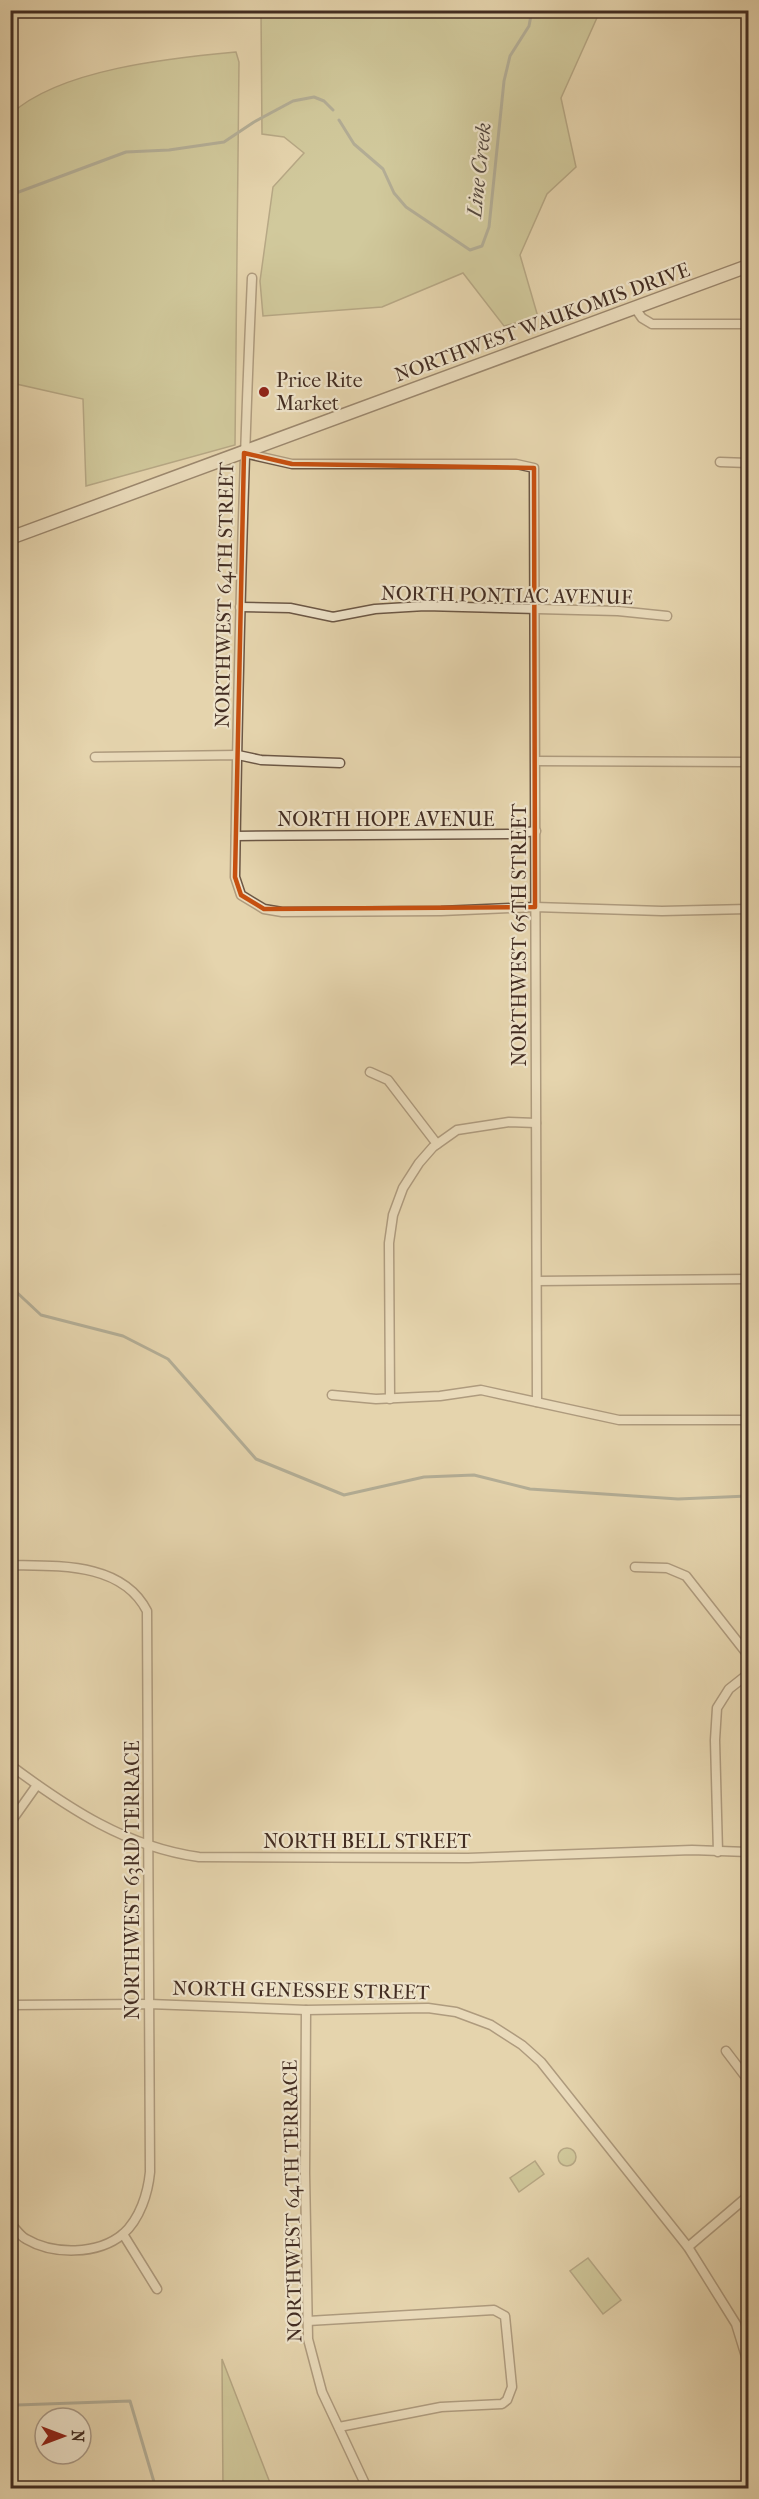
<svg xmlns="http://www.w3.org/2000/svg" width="759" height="2499" font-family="'IM FELL French Canon',serif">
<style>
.green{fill:#b8bc88;stroke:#7e7455;stroke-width:1.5}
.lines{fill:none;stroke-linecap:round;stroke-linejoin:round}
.stream{stroke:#777f79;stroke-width:3}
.minor-casing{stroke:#6c5745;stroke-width:11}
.secondary-casing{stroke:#432d22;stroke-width:15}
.minor{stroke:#eee3ca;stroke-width:8}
.secondary{stroke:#eee3ca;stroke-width:12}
.marked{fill:none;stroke:#c75010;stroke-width:4.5;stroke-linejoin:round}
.poi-dot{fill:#8f2418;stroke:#eee3ca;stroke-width:2}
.labels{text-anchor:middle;stroke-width:4.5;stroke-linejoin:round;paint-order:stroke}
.street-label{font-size:20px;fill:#432d22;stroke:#eee3ca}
.poi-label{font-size:20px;fill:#432d22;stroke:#eee3ca;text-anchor:start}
.water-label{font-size:21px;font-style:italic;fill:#54483f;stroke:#eee3ca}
</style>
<rect width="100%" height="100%" fill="#e5d4ad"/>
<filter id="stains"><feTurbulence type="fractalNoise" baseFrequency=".00333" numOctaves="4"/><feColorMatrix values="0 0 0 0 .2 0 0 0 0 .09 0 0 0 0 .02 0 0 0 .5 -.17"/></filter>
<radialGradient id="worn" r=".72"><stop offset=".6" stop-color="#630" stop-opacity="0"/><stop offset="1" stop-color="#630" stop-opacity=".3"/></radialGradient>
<g class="green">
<path d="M261,11H600L561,98L576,167L547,194L520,255L538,317L504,326L463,273L382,307L263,316L260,281L273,187L304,153L284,137L262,134Z"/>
<path d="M236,52L239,62L235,445L86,486L83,399L12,383L11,380V114C60,69 171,58 236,52Z"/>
<circle cx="567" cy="2157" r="9"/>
<path d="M535,2161L544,2174L519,2192L510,2178Z"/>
<path d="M588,2258L621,2300L603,2314L570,2271Z"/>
<path d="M222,2359L272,2488H223Z"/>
</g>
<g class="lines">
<g class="stream">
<path d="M339,120L354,144L383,169L394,193L406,207L470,250L482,246L489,227L504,81L510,56L529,26L532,10"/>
<path d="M10,198L16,193L126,152L169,150L224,142L254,122L293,101L314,97L324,101L333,110"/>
<path d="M10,1286L41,1315L123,1336L168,1359L256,1459L344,1495L424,1477L474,1475L530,1489L678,1499L748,1496"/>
<path d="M10,2397L17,2405L130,2401L154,2482L121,2488"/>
</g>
<defs>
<g id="minor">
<path d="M252,278C243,478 238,677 235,877L241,895L264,909L282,912L441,911L535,907L662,911L748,909"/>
<path d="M635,308L642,318L652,324H748"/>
<path d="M244,453L292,464H516L534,468L537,1402"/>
<path d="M720,462L748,463"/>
<path d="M240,607L290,608L333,617L375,609L425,606L618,611L667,616"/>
<path d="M95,757L238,755L261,760L340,763"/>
<path d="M536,761L748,762"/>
<path d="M236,836L511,834L536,831"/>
<path d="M370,1072L388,1080L437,1144"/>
<path d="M537,1281L748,1279"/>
<path d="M332,1395L376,1399L440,1396L481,1390L619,1420H748"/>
<path d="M390,1399L389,1243L393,1215L403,1188L419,1163L433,1147L457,1130L509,1122L536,1123"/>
<path d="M10,1565C58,1566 122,1562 147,1611L150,2172C148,2193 140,2219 123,2234C98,2255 53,2255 26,2239C20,2236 15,2228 10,2223"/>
<path d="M635,1567L667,1568L686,1576L748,1655"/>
<path d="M10,1765C68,1808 126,1847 199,1857L468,1858L692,1850L748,1852"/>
<path d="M10,1823L37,1785"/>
<path d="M718,1852L715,1740L717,1708L729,1689L748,1674"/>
<path d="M10,2005L149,2004L306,2010L428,2008L456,2012L491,2025L522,2045L541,2062L688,2247L736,2324L748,2363"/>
<path d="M306,2010L305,2173L308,2339L322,2392L367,2488"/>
<path d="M726,2051L748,2080"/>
<path d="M123,2234L157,2289"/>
<path d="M688,2247L748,2196"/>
<path d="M308,2321L494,2310L505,2316L512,2387L507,2400L502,2404L441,2407L339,2427"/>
</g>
<path id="secondary" d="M10,538L748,266"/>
</defs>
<use href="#minor" class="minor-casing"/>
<use href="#secondary" class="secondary-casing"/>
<use href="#minor" class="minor"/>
<use href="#secondary" class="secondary"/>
</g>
<path d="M0 0H759V2499H0ZM244,453L292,464L534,468L535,907L264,909L241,895L235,877Z" fill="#e5d4ad" fill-opacity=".55" fill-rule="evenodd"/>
<path class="marked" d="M244,453L292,464L534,468L535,907L264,909L241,895L235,877Z"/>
<circle class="poi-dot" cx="264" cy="392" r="6"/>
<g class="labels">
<g class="street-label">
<text transform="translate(542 322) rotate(-20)" y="7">NORTHWEST WAUKOMIS DRIVE</text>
<text transform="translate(224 595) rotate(-89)" y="7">NORTHWEST 64TH STREET</text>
<text transform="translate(507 595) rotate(1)" y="7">NORTH PONTIAC AVENUE</text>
<text x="386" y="826">NORTH HOPE AVENUE</text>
<text transform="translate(519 935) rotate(-90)" y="7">NORTHWEST 65TH STREET</text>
<text x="367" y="1848">NORTH BELL STREET</text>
<text transform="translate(132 1880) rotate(-90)" y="7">NORTHWEST 63RD TERRACE</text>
<text transform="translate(301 1990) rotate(1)" y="7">NORTH GENESSEE STREET</text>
<text transform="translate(292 2201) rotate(-91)" y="7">NORTHWEST 64TH TERRACE</text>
</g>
<g class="poi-label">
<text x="276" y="387">Price Rite<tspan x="276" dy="23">Market</tspan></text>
</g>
<g class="water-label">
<text transform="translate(479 170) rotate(-84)" y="7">Line Creek</text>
</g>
</g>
<rect width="759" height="2499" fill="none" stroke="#e5d4ad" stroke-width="36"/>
<rect x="12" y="12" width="735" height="2475" fill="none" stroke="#432d22" stroke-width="3"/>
<rect x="18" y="18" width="723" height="2463" fill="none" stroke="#432d22" stroke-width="1.5"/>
<g transform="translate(63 2436) rotate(90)"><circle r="28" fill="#eee3ca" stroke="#aa9a87" stroke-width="1.5"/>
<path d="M0-4.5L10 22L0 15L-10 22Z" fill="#8f2418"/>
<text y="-9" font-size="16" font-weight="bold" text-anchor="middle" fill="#432d22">N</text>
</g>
<rect width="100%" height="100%" filter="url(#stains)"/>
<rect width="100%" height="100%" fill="url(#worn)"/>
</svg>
